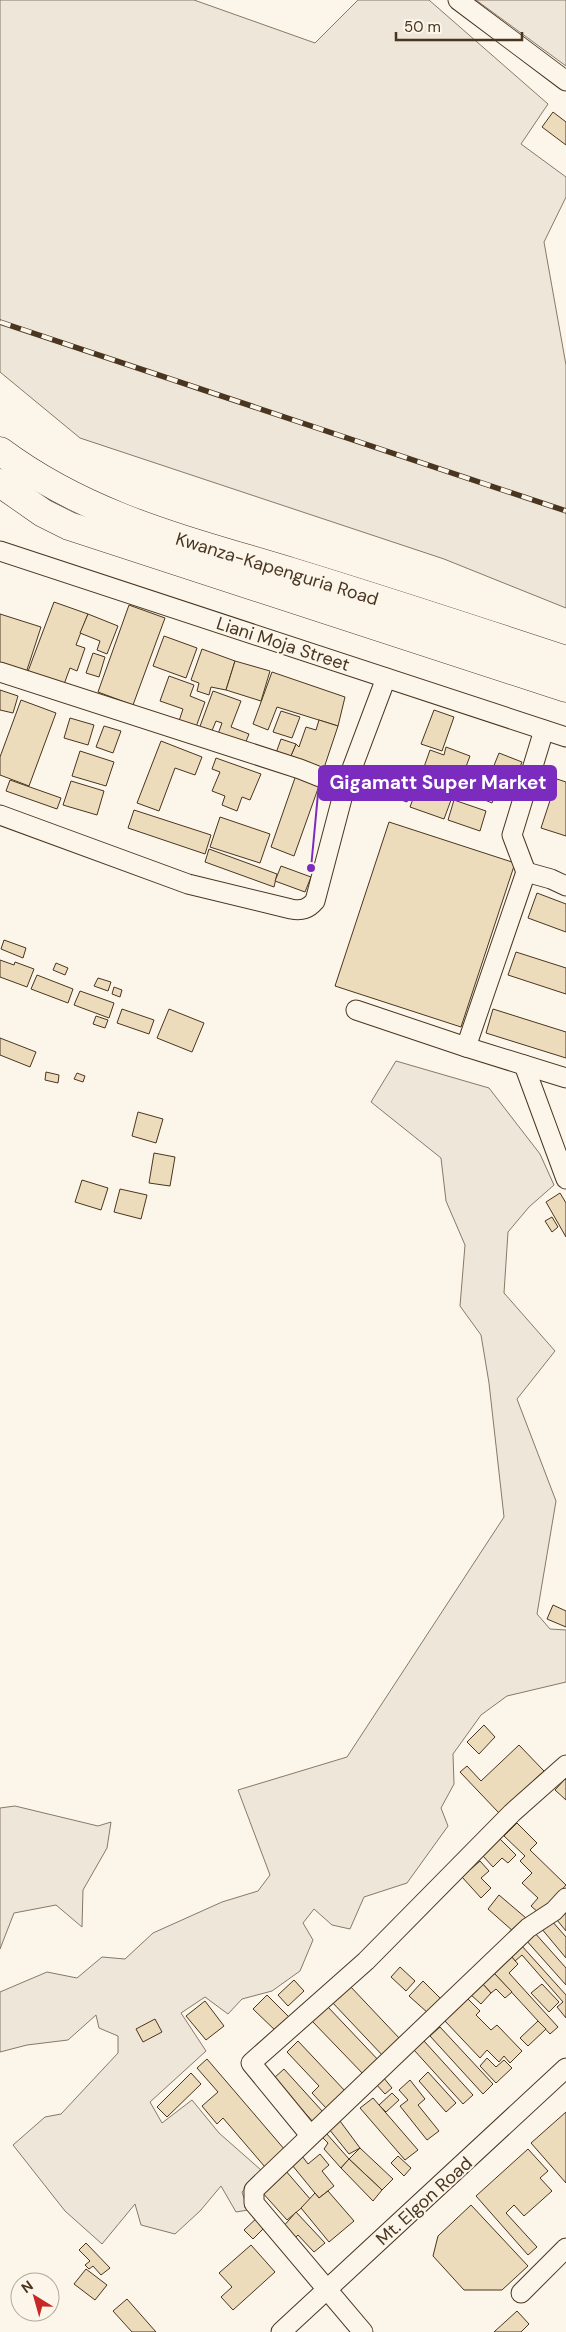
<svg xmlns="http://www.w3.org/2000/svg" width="566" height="2332" font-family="'DM Sans',sans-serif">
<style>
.green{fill:#ede6d9;stroke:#887966}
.building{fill:#ecdcbc;stroke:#4a3520}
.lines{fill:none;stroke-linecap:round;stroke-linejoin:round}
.minor-casing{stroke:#4a3520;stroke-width:21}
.highway-casing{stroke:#4a3520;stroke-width:29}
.minor{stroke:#fbf6e9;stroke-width:19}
.highway{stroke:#fbf6e9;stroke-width:28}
.rail-casing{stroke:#4a3520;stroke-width:5.5}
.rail{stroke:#fbf6e9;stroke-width:4;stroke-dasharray:11;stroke-linecap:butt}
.labels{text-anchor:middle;stroke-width:4;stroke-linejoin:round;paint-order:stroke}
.street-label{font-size:18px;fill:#4a3520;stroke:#fbf6e9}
.leader{fill:none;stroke:#7b2cbf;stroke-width:2}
.callout-dot{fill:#7b2cbf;stroke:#fbf6e9;stroke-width:2}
.callout{fill:#7b2cbf;stroke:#7b2cbf;stroke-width:2}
.callout-label{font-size:19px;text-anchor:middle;font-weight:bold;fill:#fff}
</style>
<rect width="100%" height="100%" fill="#fbf6e9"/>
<g class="green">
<path d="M0,0H194L315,43L358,0H429L548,104L521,144L566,177V197L544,242L566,365V608L444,559L80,438L0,372Z"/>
<path d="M476,0H566V66Z"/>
<path d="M396,1061L489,1088L540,1154L554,1185L529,1207L508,1232L504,1293L555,1351L517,1399L556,1501L537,1614L550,1629L566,1630V1682L507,1696L481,1715L453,1754L454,1784L441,1808L448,1826L407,1883L364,1897L350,1929L332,1925L314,1909L303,1923L313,1940L300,1971L272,1991L242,1999L228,2014L205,1997L181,2013L206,2051L150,2102L162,2123L192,2100L219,2133L261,2170L242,2192L248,2210L236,2212L221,2186L200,2211L175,2234L141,2225L135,2204L102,2244L65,2211L13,2145L45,2117L61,2114L118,2053V2036L99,2028L96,2015L68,2040L27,2045L0,2052V1992L47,1972L77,1978L102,1957L125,1959L153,1933L222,1902L258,1891L270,1875L238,1790L347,1757L504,1517L489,1383L481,1335L460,1306L465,1245L446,1201L441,1158L371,1102Z"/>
<path d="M15,1806L98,1826L111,1822L107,1848L83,1890L82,1927L56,1905L14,1913L0,1949V1808Z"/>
</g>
<g class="building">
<path d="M553,112L566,122V145L542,127Z"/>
<path d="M54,602L88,614L76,645L85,648L77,671L70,668L63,687L27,674Z"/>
<path d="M129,605L165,618L133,705L98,692Z"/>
<path d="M0,614L41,627L26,673L0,665Z"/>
<path d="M88,614L118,626L107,654L97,650L100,641L80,633Z"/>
<path d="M164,636L197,648L186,678L153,666Z"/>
<path d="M202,649L235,661L226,690L211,687L209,695L197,691L199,683L191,680Z"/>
<path d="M93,653L105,657L99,677L86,673Z"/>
<path d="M235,661L270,671L261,701L226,690Z"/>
<path d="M272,672L345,697L338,726L277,707L268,730L253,724Z"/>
<path d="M169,676L194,685L190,696L205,702L196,727L179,721L183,709L160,701Z"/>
<path d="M0,690L18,696L13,713L0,710Z"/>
<path d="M213,691L241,701L231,727L249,734L245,744L218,734L222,723L216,721L211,733L199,729Z"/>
<path d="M21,700L56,713L29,786L0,775V757Z"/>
<path d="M434,710L454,717L442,751L421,744Z"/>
<path d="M281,711L300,717L292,738L273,732Z"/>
<path d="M70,718L94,725L88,745L64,738Z"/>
<path d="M319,720L338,726L324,768L290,758L296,744L299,747L306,727L316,730Z"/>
<path d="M104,726L121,731L113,753L96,747Z"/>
<path d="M281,739L296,744L290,758L276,753Z"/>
<path d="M161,741L202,757L195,775L175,768L159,811L137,803Z"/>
<path d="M446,747L470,756L461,780L424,767L430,750L444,755Z"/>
<path d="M80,751L114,762L106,786L72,776Z"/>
<path d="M499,753L522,762L510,792L498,788L492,803L461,790L469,771L489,778Z"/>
<path d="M216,758L261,774L250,800L242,797L237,811L222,805L225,796L212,791L220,772L212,769Z"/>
<path d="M388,774L414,783L407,802L381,793Z"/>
<path d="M296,775L320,783L294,856L271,847Z"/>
<path d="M557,779L566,782V836L541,828Z"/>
<path d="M10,780L61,798L57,809L6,791Z"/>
<path d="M420,780L454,792L444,819L410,807Z"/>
<path d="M71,781L104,791L97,815L63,805Z"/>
<path d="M454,800L486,811L480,831L448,820Z"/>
<path d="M134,810L211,835L205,854L128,828Z"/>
<path d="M220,817L270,834L260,863L210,847Z"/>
<path d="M389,822L515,863L461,1027L335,986Z"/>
<path d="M209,849L277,874L274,887L205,862Z"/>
<path d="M281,866L311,877L305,892L275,881Z"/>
<path d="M537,893L566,904V932L528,918Z"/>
<path d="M4,940L26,948L23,958L1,949Z"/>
<path d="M516,952L566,968V994L508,975Z"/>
<path d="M0,960L14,965L15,962L34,969L27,987L0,977Z"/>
<path d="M56,963L68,968L65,975L53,970Z"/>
<path d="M37,975L73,989L68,1003L31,989Z"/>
<path d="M98,978L111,982L108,991L94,986Z"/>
<path d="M114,987L122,990L120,997L112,994Z"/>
<path d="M80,991L114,1003L109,1018L74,1005Z"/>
<path d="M122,1009L154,1020L149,1034L117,1023Z"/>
<path d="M169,1009L204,1023L192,1052L157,1038Z"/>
<path d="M493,1009L566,1032V1058L486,1033Z"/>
<path d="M96,1016L108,1020L105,1028L93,1024Z"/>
<path d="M0,1038L36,1052L30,1067L0,1055Z"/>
<path d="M46,1072L59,1075L58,1083L45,1080Z"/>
<path d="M77,1073L85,1076L83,1082L74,1079Z"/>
<path d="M138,1112L163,1119L156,1143L132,1136Z"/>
<path d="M154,1153L175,1157L170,1186L149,1183Z"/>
<path d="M82,1180L108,1188L101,1210L75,1202Z"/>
<path d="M120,1189L147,1195L141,1219L114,1212Z"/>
<path d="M560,1193L566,1203V1237L546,1202Z"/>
<path d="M552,1217L558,1227L552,1232L545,1221Z"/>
<path d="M553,1605L566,1611V1627L547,1619Z"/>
<path d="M484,1725L495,1737L479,1754L467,1742Z"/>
<path d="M519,1745L544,1771L499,1813L460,1772L467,1766L481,1781Z"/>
<path d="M565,1779L566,1780V1800L555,1790Z"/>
<path d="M517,1823L537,1843L530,1850L566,1885L540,1914L531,1906L538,1898L522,1883L532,1873L520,1861L525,1856L504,1836Z"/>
<path d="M500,1839L516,1855L508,1863L502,1858L493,1867L483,1856Z"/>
<path d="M480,1861L489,1871L481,1878L491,1888L481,1898L462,1877Z"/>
<path d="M499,1895L526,1918L514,1932L488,1909Z"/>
<path d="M566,1912V1931L557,1920Z"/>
<path d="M551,1920L566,1937V1958L541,1928Z"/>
<path d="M534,1932L566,1968V1985L525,1939Z"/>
<path d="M521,1945L566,1995V2018L557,2007L563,2002L522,1955L515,1961L510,1955Z"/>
<path d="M510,1955L518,1964L509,1973L558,2027L550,2034L493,1972Z"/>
<path d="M400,1967L415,1981L406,1991L391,1977Z"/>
<path d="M493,1972L512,1992L505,1998L496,1989L491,1993L481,1982Z"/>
<path d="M294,1980L304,1991L288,2006L278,1995Z"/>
<path d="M423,1981L441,1999L428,2013L409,1996Z"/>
<path d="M481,1982L491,1993L481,2004L470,1994Z"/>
<path d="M542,1984L559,2002L549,2012L531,1993Z"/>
<path d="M349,1985L401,2040L384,2057L331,2001Z"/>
<path d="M267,1995L291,2019L278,2033L253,2009Z"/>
<path d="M466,1997L480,2011L476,2015L491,2030L497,2025L522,2051L510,2063L504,2056L499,2062L487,2050L480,2058L444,2020Z"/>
<path d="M205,2001L224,2026L206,2040L186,2016Z"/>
<path d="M327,2006L381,2063L366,2077L312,2021Z"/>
<path d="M155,2019L162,2032L143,2042L136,2029Z"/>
<path d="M538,2021L546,2029L528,2046L520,2038Z"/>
<path d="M440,2027L493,2084L483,2094L430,2036Z"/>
<path d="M298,2041L346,2092L327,2109L312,2093L319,2086L287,2052Z"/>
<path d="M424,2041L473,2095L463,2104L414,2050Z"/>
<path d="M487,2058L496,2067L504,2060L512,2068L496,2083L480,2066Z"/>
<path d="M207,2059L285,2150L265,2167L223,2118L217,2124L202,2106L218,2092L197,2068Z"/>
<path d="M284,2069L323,2112L313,2122L274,2078Z"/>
<path d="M428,2072L456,2103L446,2112L419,2081Z"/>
<path d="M191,2073L201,2084L167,2117L157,2107Z"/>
<path d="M383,2077L392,2088L385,2094L375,2083Z"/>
<path d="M410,2080L425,2099L418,2105L439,2131L427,2140L400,2106L408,2100L399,2090Z"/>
<path d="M392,2093L399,2100L386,2112L379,2105Z"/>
<path d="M373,2098L418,2150L405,2160L360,2108Z"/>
<path d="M566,2112V2183L531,2143Z"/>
<path d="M340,2121L360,2148L349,2154L329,2129Z"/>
<path d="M326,2133L349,2159L341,2168L324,2149L328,2143L322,2137Z"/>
<path d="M360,2148L393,2179L382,2190L349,2159Z"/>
<path d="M528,2149L548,2171L540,2178L552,2191L524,2216L514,2205L506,2213L537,2247L528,2255L476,2196Z"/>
<path d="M320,2154L329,2165L322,2171L334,2186L319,2198L292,2165L302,2156L308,2164Z"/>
<path d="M398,2156L411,2168L404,2176L391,2163Z"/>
<path d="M349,2159L382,2190L373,2201L341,2168Z"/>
<path d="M285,2170L311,2200L287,2220L261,2191Z"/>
<path d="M328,2191L354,2221L329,2242L301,2208L315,2193L319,2198Z"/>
<path d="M471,2205L528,2266L502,2290H464L433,2256L438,2236Z"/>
<path d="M296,2212L325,2243L314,2252L298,2235L293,2240L282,2228Z"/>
<path d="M259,2216L267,2225L253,2239L244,2230Z"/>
<path d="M86,2243L110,2268L101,2275L93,2266L89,2269L85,2265L90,2261L79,2250Z"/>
<path d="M251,2245L275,2272L233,2310L221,2297L232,2287L219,2273Z"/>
<path d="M86,2269L107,2285L95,2300L74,2284Z"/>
<path d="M127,2299L156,2332H132L113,2311Z"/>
<path d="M517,2311L529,2324L521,2332H494Z"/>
</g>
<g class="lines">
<defs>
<g id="minor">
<path d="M458,0L566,81"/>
<path d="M0,551L566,737"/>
<path d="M0,672L300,769L345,787"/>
<path d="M0,815L188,884L291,909C302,911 308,909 315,901L345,787L386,678"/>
<path d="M526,872L512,835L544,730"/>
<path d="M356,1010L466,1047L566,1078"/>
<path d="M466,1047L526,872L551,879L566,886"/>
<path d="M524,1065L566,1179"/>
<path d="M310,2135L251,2063L366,1961L512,1813L566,1765"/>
<path d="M521,2293L566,2248"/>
<path d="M281,2332L566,2068"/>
<path d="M363,2332L254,2203V2190L528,1928L554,1911L566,1898"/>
</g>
<g id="highway">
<path d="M0,451C90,518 187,540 292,572C384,600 475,630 566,660"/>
<path d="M0,483L43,513L69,526L566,688"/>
</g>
</defs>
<use href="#minor" class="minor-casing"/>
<use href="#highway" class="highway-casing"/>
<use href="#minor" class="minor"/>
<use href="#highway" class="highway"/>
<defs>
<path id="rail" d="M0,322L566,511"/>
</defs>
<use href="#rail" class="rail-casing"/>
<use href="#rail" class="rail"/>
</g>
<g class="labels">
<g class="street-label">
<text transform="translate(277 569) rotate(17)" y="6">Kwanza-Kapenguria Road</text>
<text transform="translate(283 644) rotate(18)" y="6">Liani Moja Street</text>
<text transform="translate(424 2201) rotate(-42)" y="6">Mt. Elgon Road</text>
</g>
</g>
<path class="leader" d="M311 868L319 783"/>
<circle class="callout-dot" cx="311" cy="868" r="5"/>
<rect class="callout" x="319" y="766" width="237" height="34" rx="5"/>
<g class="callout-label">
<text x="438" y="789">Gigamatt Super Market</text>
</g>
<g transform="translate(35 2297) rotate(323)"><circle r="24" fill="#fbf6e9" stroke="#b4a999"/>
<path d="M0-4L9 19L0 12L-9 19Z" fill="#c62828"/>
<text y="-8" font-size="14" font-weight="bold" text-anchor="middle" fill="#4a3520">N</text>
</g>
<path d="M396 32v8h126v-8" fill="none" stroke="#4a3520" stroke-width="2.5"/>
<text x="404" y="32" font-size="15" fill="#4a3520" stroke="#fbf6e9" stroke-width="4" paint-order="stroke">50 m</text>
</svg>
